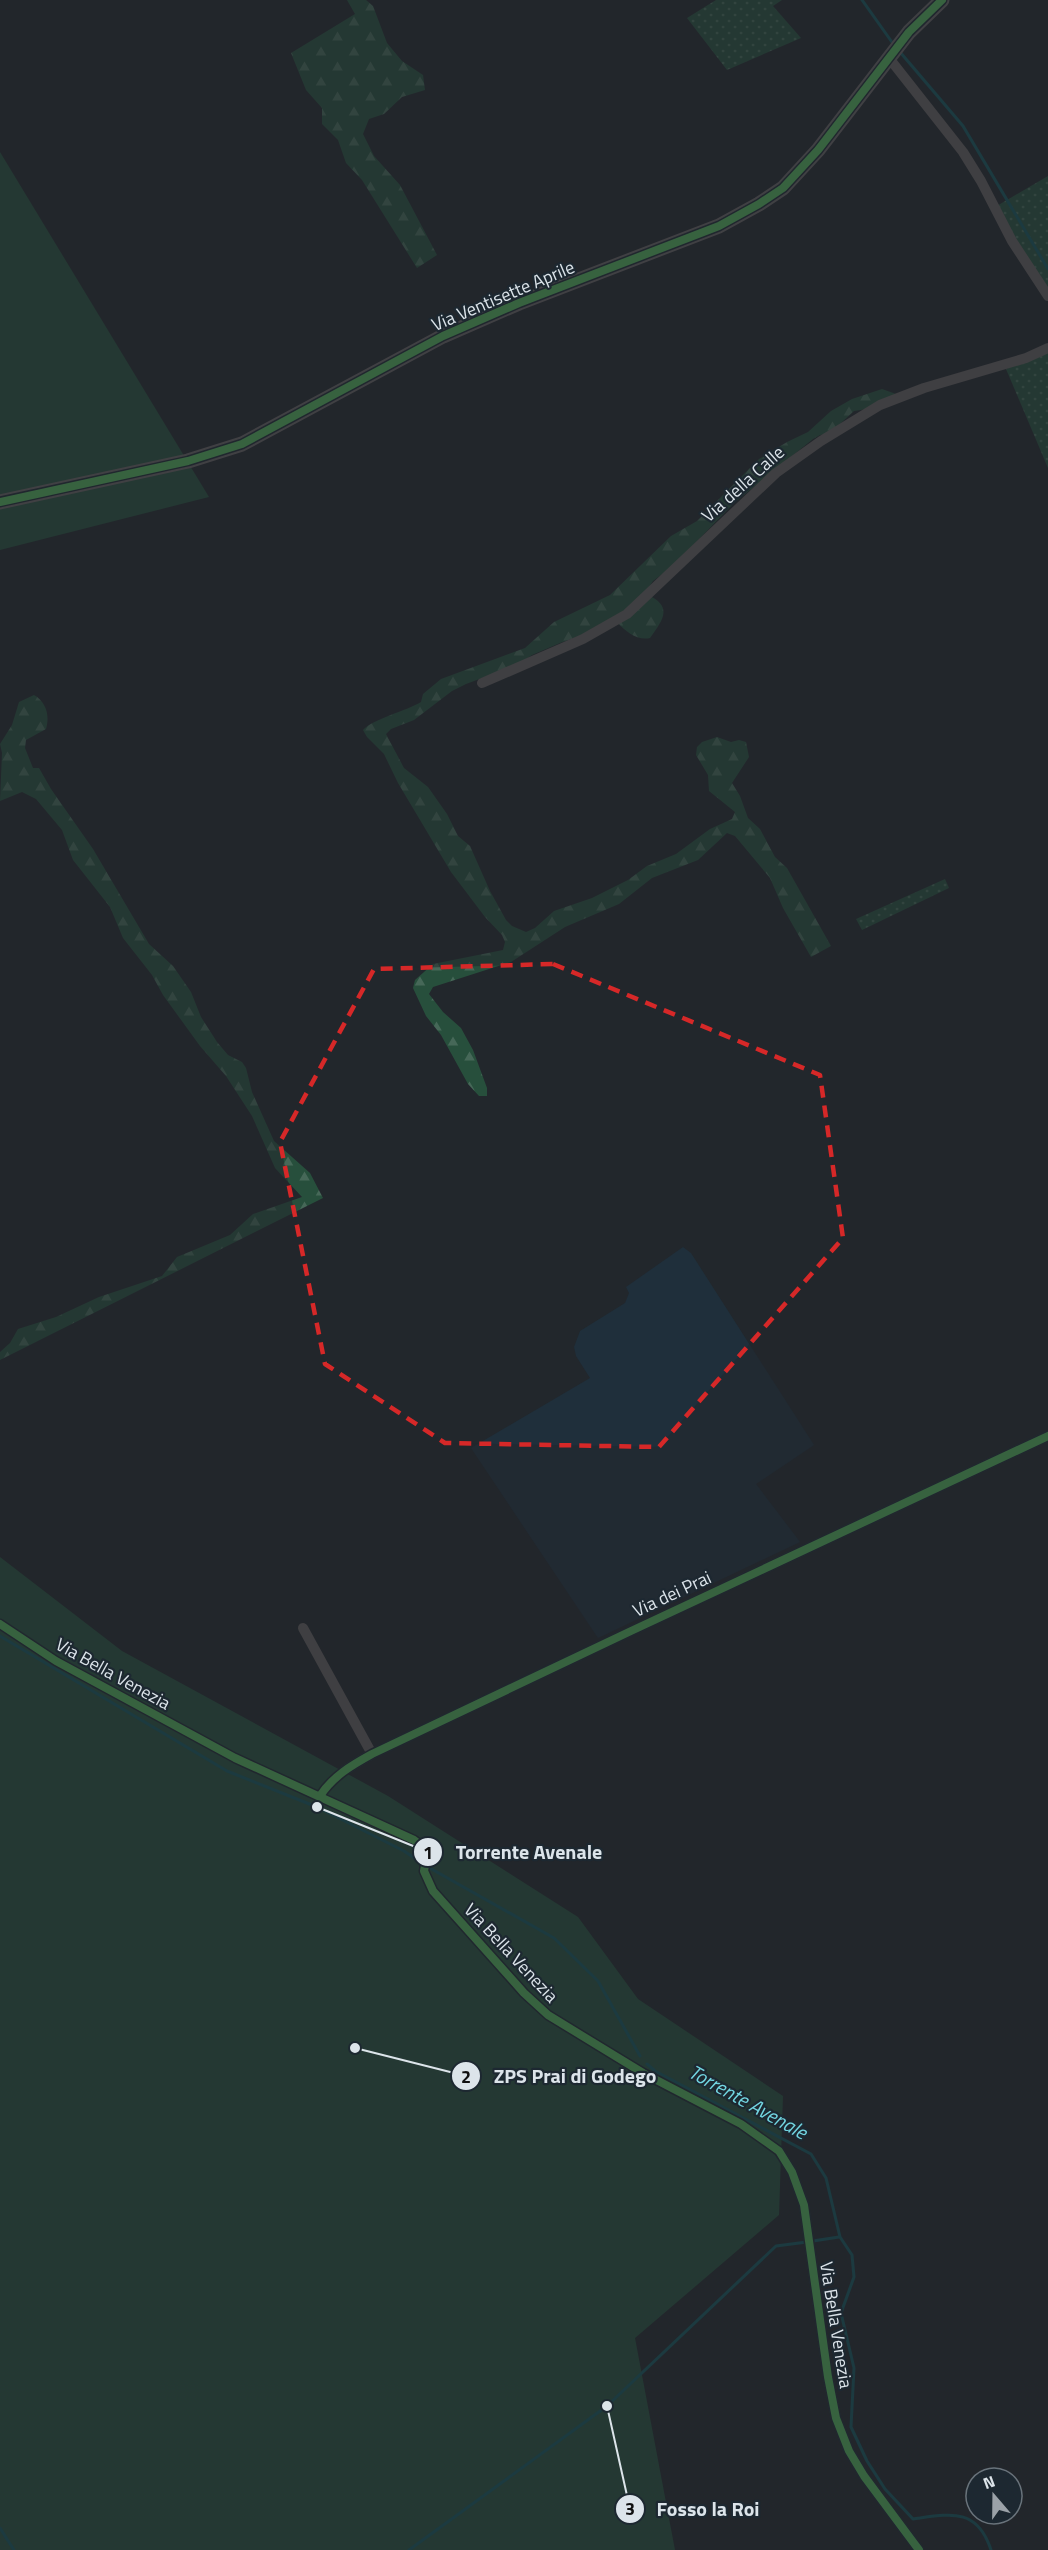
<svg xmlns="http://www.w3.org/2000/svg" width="1048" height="2550" font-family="'Titillium Web',sans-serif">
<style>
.built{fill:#1f2f3b}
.grass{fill:url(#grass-dots)}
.forest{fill:url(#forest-firs)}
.park{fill:#274f3c}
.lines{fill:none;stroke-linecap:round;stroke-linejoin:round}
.stream{stroke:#145359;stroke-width:3}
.minor{stroke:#635d5d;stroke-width:10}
.secondary{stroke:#655f60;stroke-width:15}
.cycleway-casing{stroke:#1d2831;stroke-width:11}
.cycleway{stroke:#51ab58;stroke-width:8}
.marked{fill:none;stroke:#d62828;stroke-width:4.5;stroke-dasharray:12 8;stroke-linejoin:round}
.labels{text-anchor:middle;stroke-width:4.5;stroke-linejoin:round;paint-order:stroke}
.street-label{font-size:18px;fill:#dce4ea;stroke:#1d2831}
.water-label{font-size:20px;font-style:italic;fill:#72d5e1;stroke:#1d2831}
.leader{fill:none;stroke:#dce4ea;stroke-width:2}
.callout-dot{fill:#dce4ea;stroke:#1d2831;stroke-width:2}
.mark-label{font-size:18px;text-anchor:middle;font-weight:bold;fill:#111}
.callout-label{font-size:20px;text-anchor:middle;font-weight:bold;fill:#dce4ea;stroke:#1d2831;stroke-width:4.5;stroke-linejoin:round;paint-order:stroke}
</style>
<defs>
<pattern id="grass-dots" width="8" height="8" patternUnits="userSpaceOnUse" patternTransform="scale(1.5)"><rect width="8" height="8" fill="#274f3c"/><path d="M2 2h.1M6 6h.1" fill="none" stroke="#466858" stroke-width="1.8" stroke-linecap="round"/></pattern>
<pattern id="forest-firs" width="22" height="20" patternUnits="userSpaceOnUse" patternTransform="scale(1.5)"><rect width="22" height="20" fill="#274f3c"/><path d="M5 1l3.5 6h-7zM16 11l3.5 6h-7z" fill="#466858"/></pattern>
</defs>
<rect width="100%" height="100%" fill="#22272c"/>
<path class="built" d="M683,1247L691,1253L814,1445L756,1484L800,1542L598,1638L471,1448L590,1378L576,1356L574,1347L580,1331L625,1303L629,1293L626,1287Z"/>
<g class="grass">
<path d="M716,0H782L773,6L801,38L727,70L687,18Z"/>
<path d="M1048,176V288L995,207Z"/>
<path d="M1048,351V468L1006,369Z"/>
<path d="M945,879L949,888L862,930L856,919Z"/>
</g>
<g class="forest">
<path d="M347,0H366L373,6L387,43L402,61L423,75L425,90L402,97L384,114L369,119L363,134L374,156L400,185L437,255L417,268L362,180L346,163L338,140L322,124V108L306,90L291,53L355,14Z"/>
<path d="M882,389L896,394L888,406L854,411L829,434L820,435L813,439L734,503L673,566L653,581L649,587L648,595C674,607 662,621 650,638C638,641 626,632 618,623L560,643L532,655L519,664L466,684L452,691L414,720L391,729L386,734L404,768L428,787L447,814L458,836L470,846L490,891L506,920L512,926L526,932L535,928L554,911L592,898L628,880L647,866L676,854L710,829L732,819L735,812L709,791L708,775L696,755L697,747L702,742L717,737L731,742L739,740L746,742L749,757L732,783L740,796L748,818L760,829L775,857L787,868L831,946L811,957L783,908L770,878L735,836L727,833L698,860L652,878L619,904L565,927L511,962L433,987L429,994L443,1012L461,1028L473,1050L487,1088V1096H479L468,1084L441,1035L426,1016L413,988L415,980L433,964L503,950L505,942L502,935L485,917L451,872L398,783L384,754L367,737L363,730C373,719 406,711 421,702L423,694L441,679L525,648L554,622L610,595L671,536L697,521L759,459L787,442L808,432L831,411L852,399Z"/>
<path d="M34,695C46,702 50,715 46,729L26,740L25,748L33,768H39L51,789L93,849L149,944L173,966L191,992L201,1017L217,1042L228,1055L242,1062L246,1068L252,1092L274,1141L310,1173L323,1198L0,1360V1352L10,1343L18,1329L56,1317L99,1297L162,1276L177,1257L230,1235L253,1214L302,1197L275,1168L252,1116L226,1076L200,1046L163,995L152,975L123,938L110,907L73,860L62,830L36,799L22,792L0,801L2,753L0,744L12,725L19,702Z"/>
</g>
<g class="park">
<path d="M0,152L209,497L0,550Z"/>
<path d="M0,1557L122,1651L388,1796L578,1917L638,1999L783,2096L779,2215L635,2338L675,2550H0Z"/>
</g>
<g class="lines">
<g class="stream">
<path d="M862,0L894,45"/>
<path d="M900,52L963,126L1048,269"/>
<path d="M0,1636L227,1771L317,1807L404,1851L423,1864"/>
<path d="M428,1867L554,1938L598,1981L640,2056"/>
<path d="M647,2064L655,2071L811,2154L826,2178L840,2237L852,2255L854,2277L841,2313L854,2368L851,2427L867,2461L885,2489L913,2519C950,2514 977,2507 991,2550"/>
<path d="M813,2241L839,2237"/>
<path d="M0,2528L14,2550"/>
<path d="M409,2550L607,2406L776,2246L807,2242"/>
</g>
<g class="minor">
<path d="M889,58L963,152L981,181L1012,241L1048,296"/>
<path d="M482,683L583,639L627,614L776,473L821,441L880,405L924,388L1026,358L1048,348"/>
<path d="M0,1624L56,1661L235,1758L414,1840C431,1852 427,1853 424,1871L433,1891L524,1993L548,2015L643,2073L741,2124L779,2151L792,2172L804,2205L828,2377L836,2418L849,2451L864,2476L919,2550"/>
<path d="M303,1628L372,1754"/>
<path d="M320,1796C333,1776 352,1765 372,1754L631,1631L1048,1436"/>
</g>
<path class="secondary" d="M0,502L188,461L242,444L443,336L519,303L719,226L759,204L783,188L818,150L909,32L942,0"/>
<defs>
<g id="cycleway">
<path d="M0,502L188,461L242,444L443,336L519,303L719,226L759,204L783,188L818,150L909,32L942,0"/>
<path d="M0,1624L56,1661L235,1758L414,1840C431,1852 427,1853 424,1871L433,1891L524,1993L548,2015L643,2073L741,2124L779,2151L792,2172L804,2205L828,2377L836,2418L849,2451L864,2476L919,2550"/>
<path d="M320,1796C333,1776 352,1765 372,1754L631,1631L1048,1436"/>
</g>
</defs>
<use href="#cycleway" class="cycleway-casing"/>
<use href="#cycleway" class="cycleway"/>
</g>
<path d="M0 0H1048V2550H0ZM553,964L820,1075L843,1238L659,1447L445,1443L325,1364L280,1142L374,969Z" fill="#22272c" fill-opacity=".55" fill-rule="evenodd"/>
<path class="marked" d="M553,964L820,1075L843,1238L659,1447L445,1443L325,1364L280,1142L374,969Z"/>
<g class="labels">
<g class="street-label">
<text transform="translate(503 296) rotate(-23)" y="6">Via Ventisette Aprile</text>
<text transform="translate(743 484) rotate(-42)" y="6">Via della Calle</text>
<text transform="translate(672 1594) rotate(-25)" y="6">Via dei Prai</text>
<text transform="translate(113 1674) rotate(29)" y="6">Via Bella Venezia</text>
<text transform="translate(511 1953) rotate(47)" y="6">Via Bella Venezia</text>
<text transform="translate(836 2325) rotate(81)" y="6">Via Bella Venezia</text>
</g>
<g class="water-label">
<text transform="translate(748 2102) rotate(29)" y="7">Torrente Avenale</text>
</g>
</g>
<path class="leader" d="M317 1807L428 1852M355 2048L466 2076M607 2406L630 2509"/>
<g class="callout-dot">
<circle cx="317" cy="1807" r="6"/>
<circle cx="355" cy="2048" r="6"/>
<circle cx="607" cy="2406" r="6"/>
<circle cx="428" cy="1852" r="15"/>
<circle cx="466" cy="2076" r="15"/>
<circle cx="630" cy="2509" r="15"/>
</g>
<g class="mark-label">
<text x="428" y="1859">1</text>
<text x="466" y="2083">2</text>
<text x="630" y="2515">3</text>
</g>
<g class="callout-label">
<text x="529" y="1859">Torrente Avenale</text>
<text x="575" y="2083">ZPS Prai di Godego</text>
<text x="708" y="2516">Fosso la Roi</text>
</g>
<g transform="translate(994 2496) rotate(340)"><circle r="28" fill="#1d2831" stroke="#69737b" stroke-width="1.5"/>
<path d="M0-4.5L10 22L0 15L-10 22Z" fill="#9ba2a8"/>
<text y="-9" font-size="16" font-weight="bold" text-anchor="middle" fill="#dce4ea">N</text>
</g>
</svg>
